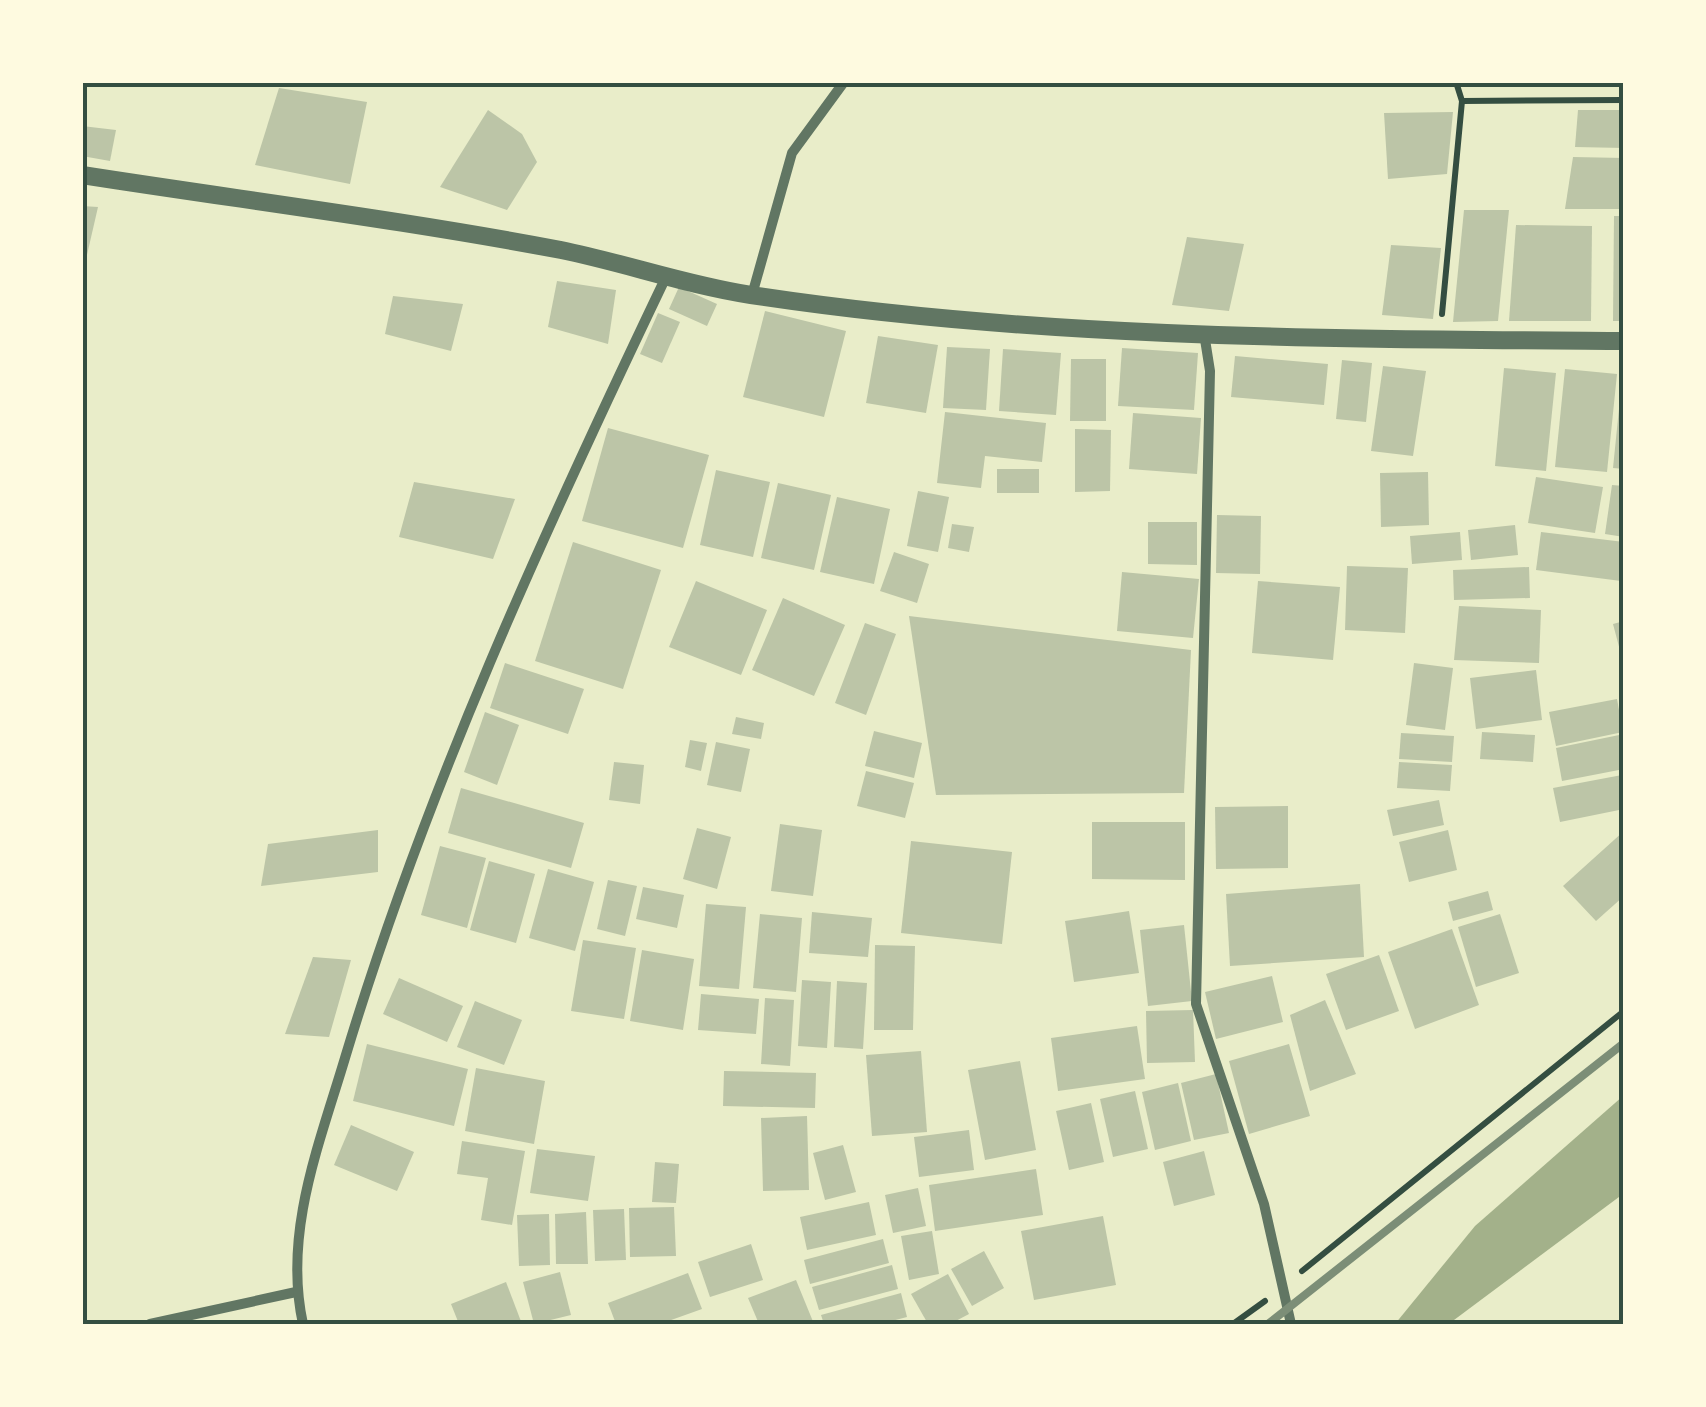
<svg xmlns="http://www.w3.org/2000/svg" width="1706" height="1407" font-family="'Space Grotesk',sans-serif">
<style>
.water{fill:#a3b18a}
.building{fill:#bcc5a7}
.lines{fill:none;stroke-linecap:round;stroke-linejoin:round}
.path{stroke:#344e41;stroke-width:6}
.minor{stroke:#617663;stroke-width:10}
.tertiary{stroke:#617663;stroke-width:18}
.rail{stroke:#7c8e77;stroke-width:8}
.neatline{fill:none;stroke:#344e41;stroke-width:4}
</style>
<rect width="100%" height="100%" fill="#e9edc9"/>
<path class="water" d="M1623,1096V1194L1450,1323L1395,1324L1475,1226Z"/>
<g class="building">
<path d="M279,88L367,102L350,184L255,165Z"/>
<path d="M488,110L522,134L537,162L507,210L440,187Z"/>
<path d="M1578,110H1624V148L1575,147Z"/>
<path d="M1453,112L1447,174L1388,179L1384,113Z"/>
<path d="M82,126L116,130L110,161L82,156Z"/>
<path d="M1573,157L1624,158V209H1565Z"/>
<path d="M82,206L98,207L84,268H82Z"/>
<path d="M1464,210H1509L1498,321L1453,322Z"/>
<path d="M1614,216H1624V321H1613Z"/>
<path d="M1516,225L1592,226L1591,321H1509Z"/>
<path d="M1187,237L1244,244L1229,311L1172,305Z"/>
<path d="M1391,245L1441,248L1433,319L1382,315Z"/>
<path d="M557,281L616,290L608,344L548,327Z"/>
<path d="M679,287L717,304L707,326L669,309Z"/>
<path d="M393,296L463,304L451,351L385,334Z"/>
<path d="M765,311L846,331L824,417L743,397Z"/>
<path d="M658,313L680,322L662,363L640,354Z"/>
<path d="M878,336L938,345L926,413L866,403Z"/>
<path d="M947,347L990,349L986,410L943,408Z"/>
<path d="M1122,348L1198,353L1194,410L1118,406Z"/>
<path d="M1003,349L1061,353L1056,415L999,411Z"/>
<path d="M1235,356L1328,364L1324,405L1231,397Z"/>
<path d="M1071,359H1106V421H1070Z"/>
<path d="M1342,360L1372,363L1366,422L1336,419Z"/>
<path d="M1383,366L1426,371L1413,456L1371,451Z"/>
<path d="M1504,368L1556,373L1546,471L1495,466Z"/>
<path d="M1565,369L1617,374L1607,472L1555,467Z"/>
<path d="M1621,389H1624V469L1613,468Z"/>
<path d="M945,412L1046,423L1042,462L985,456L981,488L937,483Z"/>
<path d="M1133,413L1201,418L1197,474L1129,469Z"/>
<path d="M608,428L709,455L683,548L582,521Z"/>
<path d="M1075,429L1111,430L1110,491L1075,492Z"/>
<rect x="997" y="469" width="42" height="24"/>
<path d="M716,470L770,482L753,557L700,545Z"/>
<path d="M1428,472L1429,525L1381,527L1380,473Z"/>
<path d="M1536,477L1603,487L1595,533L1528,523Z"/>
<path d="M414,482L515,499L493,559L399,537Z"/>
<path d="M778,483L831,495L814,570L761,558Z"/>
<path d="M1612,485L1624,486V537L1605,534Z"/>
<path d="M918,491L949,497L938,552L907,546Z"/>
<path d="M837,497L890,509L874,584L820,572Z"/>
<path d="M1217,515L1261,516L1260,574L1216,573Z"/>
<path d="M1148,522H1197V565L1148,564Z"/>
<path d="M952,524L974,527L969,552L948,548Z"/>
<path d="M1515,525L1518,555L1471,560L1468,530Z"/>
<path d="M1460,532L1462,560L1412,564L1410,536Z"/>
<path d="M1541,532L1624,542L1621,581L1536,570Z"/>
<path d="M573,542L661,570L623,689L535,661Z"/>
<path d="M894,552L929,564L917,603L880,591Z"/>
<path d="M1347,566L1408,568L1405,633L1345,630Z"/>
<path d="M1529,567L1530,598L1454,600L1453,570Z"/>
<path d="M1122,572L1199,579L1193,638L1117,631Z"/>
<path d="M696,581L767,610L741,675L669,647Z"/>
<path d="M1258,581L1340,587L1333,660L1252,653Z"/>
<path d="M783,598L845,625L814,696L752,670Z"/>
<path d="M1459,606L1541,610L1539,663L1454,660Z"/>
<path d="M909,616L1191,650L1184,793L936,795Z"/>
<path d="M1624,621V658H1622L1613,624Z"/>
<path d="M865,623L896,634L866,715L835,703Z"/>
<path d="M505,663L584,689L568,734L490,708Z"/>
<path d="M1414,663L1453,668L1445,730L1406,725Z"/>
<path d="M1536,670L1542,720L1476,729L1470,678Z"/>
<path d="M1617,699L1623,732L1556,746L1549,712Z"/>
<path d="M485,712L519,725L497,785L464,772Z"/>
<path d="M736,717L764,723L761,739L732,734Z"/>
<path d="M874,731L922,743L914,778L865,766Z"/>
<path d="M1482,732L1535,735L1533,762L1480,759Z"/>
<path d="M1401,733L1454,736L1452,762L1399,759Z"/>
<path d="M1624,734V769L1562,781L1556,748Z"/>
<path d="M690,740L707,743L701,771L685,767Z"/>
<path d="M716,742L750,749L741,792L707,785Z"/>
<path d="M614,762L644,765L640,804L609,800Z"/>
<path d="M1399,762L1452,765L1450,791L1397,788Z"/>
<path d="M866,771L914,783L905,818L857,806Z"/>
<path d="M1622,775L1624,809L1560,822L1553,788Z"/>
<path d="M461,788L584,823L571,868L448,833Z"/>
<path d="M1439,800L1444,825L1393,836L1387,810Z"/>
<path d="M1288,806V868L1216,869L1215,807Z"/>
<path d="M1092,822H1185V880L1092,879Z"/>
<path d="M780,824L822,830L813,896L771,891Z"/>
<path d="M697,828L731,837L717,889L683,879Z"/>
<path d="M378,830V872L261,886L268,844Z"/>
<path d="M1448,830L1457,870L1409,882L1399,842Z"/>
<path d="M1624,831V896L1596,921L1563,886Z"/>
<path d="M911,841L1012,852L1002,944L901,933Z"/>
<path d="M440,846L486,858L467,928L421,915Z"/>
<path d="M489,861L535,874L516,943L470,930Z"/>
<path d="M548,869L594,882L575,951L529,938Z"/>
<path d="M608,880L637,886L625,936L597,929Z"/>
<path d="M1360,884L1364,957L1230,966L1226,894Z"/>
<path d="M643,887L684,895L677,928L636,919Z"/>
<path d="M1488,891L1493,910L1453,921L1448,902Z"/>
<path d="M706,904L746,907L739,989L699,986Z"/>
<path d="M1129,911L1139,973L1074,982L1065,921Z"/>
<path d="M812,912L872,918L868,957L809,953Z"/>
<path d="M760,914L802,918L796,992L753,988Z"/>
<path d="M1500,914L1519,973L1476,987L1458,927Z"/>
<path d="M1184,925L1192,1001L1148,1006L1140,930Z"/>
<path d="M1452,929L1479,1005L1415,1029L1388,952Z"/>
<path d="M583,940L636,948L624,1019L571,1011Z"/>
<path d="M875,945L915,946L913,1030H874Z"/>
<path d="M642,950L694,959L683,1030L630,1021Z"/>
<path d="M1379,955L1399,1011L1346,1030L1326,974Z"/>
<path d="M313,957L351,960L329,1037L285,1034Z"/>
<path d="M1272,976L1283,1022L1216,1039L1205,992Z"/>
<path d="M399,978L463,1006L447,1042L383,1014Z"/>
<path d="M802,980L831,982L827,1048L798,1046Z"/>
<path d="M837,981L867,983L863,1049L834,1047Z"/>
<path d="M701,994L759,999L756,1034L698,1030Z"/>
<path d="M765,998L794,1000L790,1066L761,1064Z"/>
<path d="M1325,1000L1356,1074L1310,1091L1290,1015Z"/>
<path d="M475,1001L522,1020L504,1065L457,1047Z"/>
<path d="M1193,1010L1195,1062L1147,1063L1146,1011Z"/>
<path d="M1137,1026L1145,1079L1058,1091L1051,1038Z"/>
<path d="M367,1044L468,1069L454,1126L353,1101Z"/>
<path d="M1289,1044L1310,1116L1249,1134L1229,1061Z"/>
<path d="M921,1051L927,1132L872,1136L866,1055Z"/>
<path d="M1020,1061L1036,1150L985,1160L968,1070Z"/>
<path d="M476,1068L545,1081L534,1144L465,1131Z"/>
<path d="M724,1071L816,1073L815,1108L723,1106Z"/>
<path d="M1216,1074L1229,1133L1194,1140L1181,1083Z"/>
<path d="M1178,1083L1191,1141L1155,1150L1142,1092Z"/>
<path d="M1135,1091L1148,1149L1113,1157L1100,1099Z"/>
<path d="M1091,1103L1104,1162L1069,1170L1056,1111Z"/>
<path d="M807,1116L809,1190L763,1191L761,1118Z"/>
<path d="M351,1125L414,1152L397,1191L334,1165Z"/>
<path d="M969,1130L974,1170L919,1177L914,1137Z"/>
<path d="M462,1141L525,1151L512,1225L481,1220L488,1178L457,1174Z"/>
<path d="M843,1145L856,1192L825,1200L813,1153Z"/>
<path d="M537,1149L595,1156L588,1201L530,1193Z"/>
<path d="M1204,1151L1215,1195L1174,1206L1163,1162Z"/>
<path d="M655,1162L679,1164L676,1203L652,1202Z"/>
<path d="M1036,1169L1043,1215L935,1231L929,1185Z"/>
<path d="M918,1188L926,1226L893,1233L885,1195Z"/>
<path d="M869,1202L876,1235L807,1250L800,1217Z"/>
<path d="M674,1207L676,1256L630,1257L629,1208Z"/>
<path d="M624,1209L626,1260L595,1261L593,1210Z"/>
<path d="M586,1212L588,1264H556L555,1214Z"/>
<path d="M549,1214L550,1265L519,1266L517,1215Z"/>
<path d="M1103,1216L1116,1285L1034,1300L1021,1231Z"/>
<path d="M932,1231L939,1274L909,1280L901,1236Z"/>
<path d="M883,1239L889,1263L810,1284L804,1260Z"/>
<path d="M751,1244L763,1280L710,1297L698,1262Z"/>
<path d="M984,1251L1004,1288L972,1306L951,1269Z"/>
<path d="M892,1265L898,1289L819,1310L812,1287Z"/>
<path d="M560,1272L571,1315L534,1324L523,1282Z"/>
<path d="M688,1273L702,1309L660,1324H616L608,1303Z"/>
<path d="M948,1274L969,1314L950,1324H928L911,1294Z"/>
<path d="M796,1280L814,1324H759L748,1298Z"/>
<path d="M506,1282L522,1324H459L451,1304Z"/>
<path d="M901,1293L907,1317L880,1324H824L821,1315Z"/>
</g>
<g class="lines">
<g class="path">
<path d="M1462,101L1624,100"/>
<path d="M1442,314L1462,101L1456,82"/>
<path d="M1302,1271L1624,1011"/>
<path d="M1233,1324L1265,1301"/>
</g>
<g class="minor">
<path d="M752,295L792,153L844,82"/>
<path d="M1204,333L1210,371L1196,1004L1264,1204L1291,1324"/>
<path d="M150,1324L296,1292"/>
<path d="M303,1324C283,1233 319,1145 345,1058C426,789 544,532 665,279"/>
</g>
<path class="tertiary" d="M82,175C242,200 403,220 561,250C625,263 686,285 751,295C1038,339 1333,339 1624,341"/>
<path class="rail" d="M1268,1324L1624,1043"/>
</g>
<rect width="1706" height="1407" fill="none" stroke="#fefae0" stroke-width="170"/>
<rect x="85" y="85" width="1536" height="1237" class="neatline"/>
</svg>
